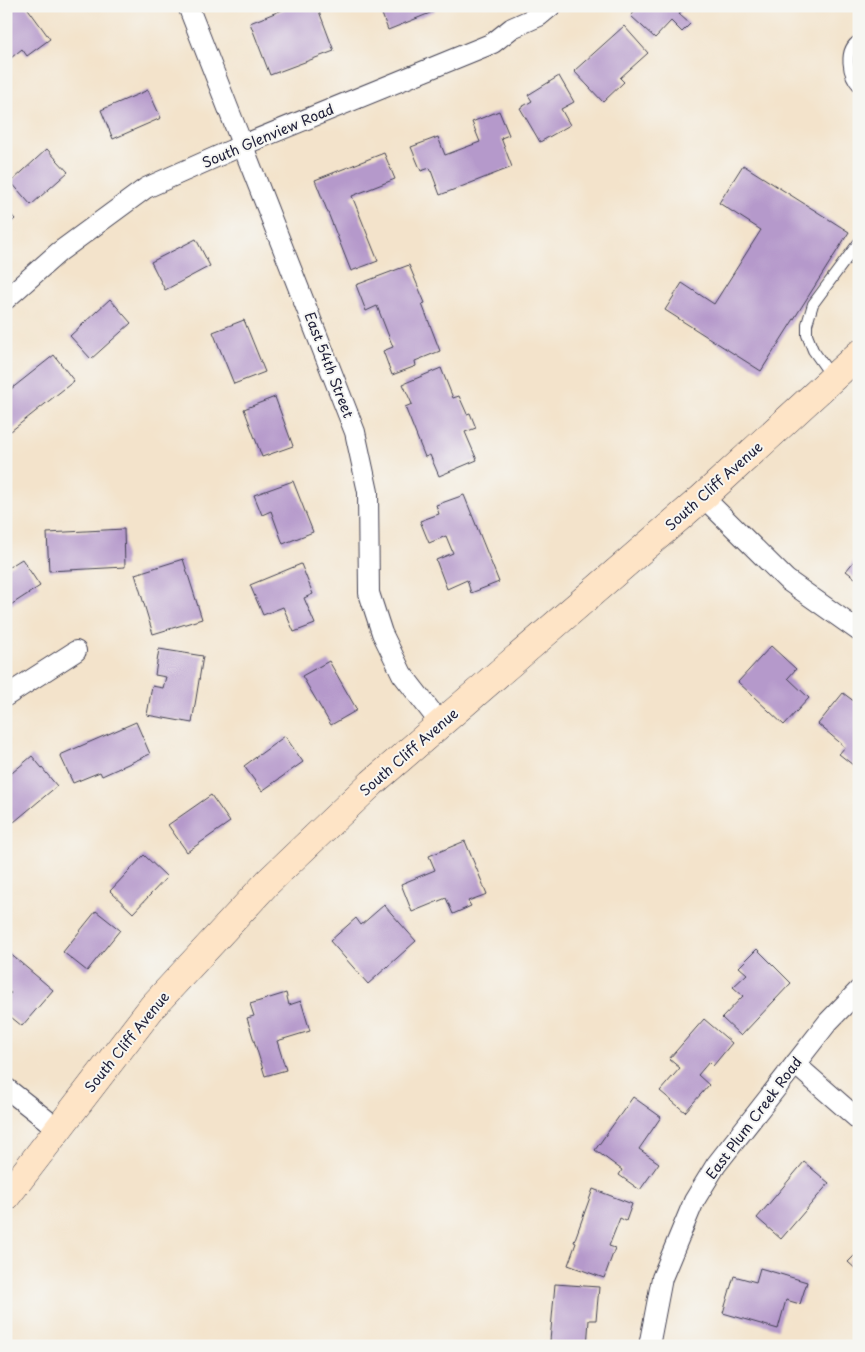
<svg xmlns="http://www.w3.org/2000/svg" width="865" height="1352" font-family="'Playpen Sans',sans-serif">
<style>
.building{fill:#b599cb}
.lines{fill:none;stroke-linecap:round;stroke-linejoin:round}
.service-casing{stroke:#413f51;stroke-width:12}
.minor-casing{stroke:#413f51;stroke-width:22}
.secondary-casing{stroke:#413f51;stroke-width:29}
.service{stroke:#fff;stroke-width:10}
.minor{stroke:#fff;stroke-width:20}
.secondary{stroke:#fee4c6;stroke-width:28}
.labels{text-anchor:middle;stroke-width:4;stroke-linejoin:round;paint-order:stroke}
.street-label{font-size:14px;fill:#22223b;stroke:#f6f6f2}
</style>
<rect width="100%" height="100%" fill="#f6f6f2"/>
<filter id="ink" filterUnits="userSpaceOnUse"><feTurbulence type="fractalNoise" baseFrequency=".02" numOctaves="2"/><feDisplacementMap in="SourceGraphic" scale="10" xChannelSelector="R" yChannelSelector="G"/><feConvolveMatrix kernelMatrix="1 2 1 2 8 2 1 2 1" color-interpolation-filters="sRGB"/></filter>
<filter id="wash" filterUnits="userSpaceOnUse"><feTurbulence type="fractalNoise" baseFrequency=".0096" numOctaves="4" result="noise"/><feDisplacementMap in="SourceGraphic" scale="20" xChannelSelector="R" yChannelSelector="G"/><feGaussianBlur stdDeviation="1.12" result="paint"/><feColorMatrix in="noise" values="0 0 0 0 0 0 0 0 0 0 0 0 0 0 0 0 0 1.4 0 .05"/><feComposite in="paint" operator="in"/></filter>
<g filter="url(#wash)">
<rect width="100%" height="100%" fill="#f3e3cb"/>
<g id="blocks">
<g class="building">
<path d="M6,6H26L50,39L27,56L22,49L6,62Z"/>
<path d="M292,6H317L334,51L270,75L250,23Z"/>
<path d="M379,6H433L435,11L388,30Z"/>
<path d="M639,6H685L679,14L690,24L682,32L671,21L655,38L631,16Z"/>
<path d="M624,26L648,53L620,78L624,82L603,102L574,71Z"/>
<path d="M559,76L574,102L561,109L570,125L540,142L520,108L532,101L528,95Z"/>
<path d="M148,90L161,118L113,139L101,110Z"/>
<path d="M499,111L509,135L501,138L512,167L440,195L430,168L421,171L411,147L438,137L445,155L480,142L472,122Z"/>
<path d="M47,149L68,172L31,205L11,182Z"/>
<path d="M384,153L395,179L352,196L378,261L351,271L315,180Z"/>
<path d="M743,165L849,232L761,371L665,310L682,283L714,304L761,230L719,203Z"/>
<path d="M6,209L15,219L6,227Z"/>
<path d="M196,239L210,266L165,290L151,262Z"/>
<path d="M409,265L425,303L422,304L440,351L415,361L416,366L392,375L383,351L393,347L377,306L366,311L356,285Z"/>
<path d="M110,299L131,323L91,359L70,336Z"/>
<path d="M244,320L265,372L234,384L213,332Z"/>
<path d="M54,355L74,381L11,431L6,425V393Z"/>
<path d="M441,368L453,398L459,396L467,414L470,413L476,428L465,432L477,460L439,476L430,455L425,457L405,407L412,404L403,384Z"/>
<path d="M275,397L293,446L262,457L244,409Z"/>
<path d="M293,481L313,532L283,544L271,511L262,515L254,495Z"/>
<path d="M464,495L499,582L471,593L467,580L447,589L436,560L453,553L446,536L429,543L420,521L439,514L436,505Z"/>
<path d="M124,529L125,567L49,571L47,533Z"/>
<path d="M859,555V581L846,571Z"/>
<path d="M22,559L40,586L6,608V569Z"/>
<path d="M183,559L202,619L153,634L135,574Z"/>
<path d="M301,564L313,594L304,598L315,624L294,632L283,607L263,615L250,585Z"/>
<path d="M771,646L796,669L788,678L809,698L784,725L738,682Z"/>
<path d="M159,649L203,656L192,723L147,715L152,686L163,688L166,677L155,675Z"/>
<path d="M329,661L357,710L331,725L302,676Z"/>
<path d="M843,693L859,705V758L853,765L839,754L845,747L818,724Z"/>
<path d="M136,722L150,754L102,776L100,772L73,783L60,755Z"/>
<path d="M285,736L303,762L262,791L244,766Z"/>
<path d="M32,756L57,786L14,822L6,813V778Z"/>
<path d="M211,795L230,822L187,852L168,825Z"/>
<path d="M465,841L487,894L468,901L471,906L453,914L446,898L412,912L401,884L435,870L429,856Z"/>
<path d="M144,855L167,877L133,913L110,891Z"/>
<path d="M384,905L416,941L368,984L330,941L356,918L361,925Z"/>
<path d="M96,911L120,930L87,971L63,952Z"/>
<path d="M757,949L791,983L741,1036L722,1018L743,996L733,987L747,974L739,967Z"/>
<path d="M8,952L53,990L22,1026L6,1013V998L11,993L6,989V954Z"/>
<path d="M286,993L289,1005L301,1001L310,1031L277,1041L286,1070L265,1076L247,1018L254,1016L250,1004Z"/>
<path d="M704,1019L732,1043L713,1066L709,1062L698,1075L709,1085L685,1112L660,1091L680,1068L669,1059Z"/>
<path d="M633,1097L661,1117L639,1149L659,1163L640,1190L619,1175L622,1170L595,1150Z"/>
<path d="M804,1162L829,1183L781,1239L757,1218Z"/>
<path d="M593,1189L632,1204L626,1221L620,1218L609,1246L615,1248L604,1278L568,1265L576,1243L574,1242Z"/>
<path d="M859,1251V1272L848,1262Z"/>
<path d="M760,1268L807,1282L800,1304L786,1300L778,1329L723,1313L734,1276L756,1282Z"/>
<path d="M555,1284L599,1287L596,1320H589L587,1346H555V1342L550,1341Z"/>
</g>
</g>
</g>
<g filter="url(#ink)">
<use href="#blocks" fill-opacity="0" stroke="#413f51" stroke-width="1"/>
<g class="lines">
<defs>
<g id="service">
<path d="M859,40C843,49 847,75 859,87"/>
<path d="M832,377L813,350L807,335V324L813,304L859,242"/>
</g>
<g id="minor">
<path d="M188,6L355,432L368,492L369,593L382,633L402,674L441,724"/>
<path d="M6,299L59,252L146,188L243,145L493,43L512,28L539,16L551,6"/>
<path d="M703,497L787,580L859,631"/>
<path d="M6,696L76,651"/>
<path d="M795,1064L859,1120"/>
<path d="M6,1088L58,1129"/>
<path d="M649,1346L662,1278L694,1201L716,1165L828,1022L859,990"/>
</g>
<path id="secondary" d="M6,1197L153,1006L268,882L372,783L703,497L859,354"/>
</defs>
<use href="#service" class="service-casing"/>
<use href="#minor" class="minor-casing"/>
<use href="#secondary" class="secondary-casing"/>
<use href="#service" class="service"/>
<use href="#minor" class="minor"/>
<use href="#secondary" class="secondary"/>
</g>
</g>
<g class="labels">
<g class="street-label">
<text transform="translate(268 136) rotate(-23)" y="5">South Glenview Road</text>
<text transform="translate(329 365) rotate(69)" y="5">East 54th Street</text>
<text transform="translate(714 486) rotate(-42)" y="5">South Cliff Avenue</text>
<text transform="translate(409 752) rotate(-41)" y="5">South Cliff Avenue</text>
<text transform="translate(127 1042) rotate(-51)" y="5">South Cliff Avenue</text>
<text transform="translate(754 1118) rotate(-53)" y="5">East Plum Creek Road</text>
</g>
</g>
<rect width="865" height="1352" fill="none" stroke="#f6f6f2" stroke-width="25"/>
</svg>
